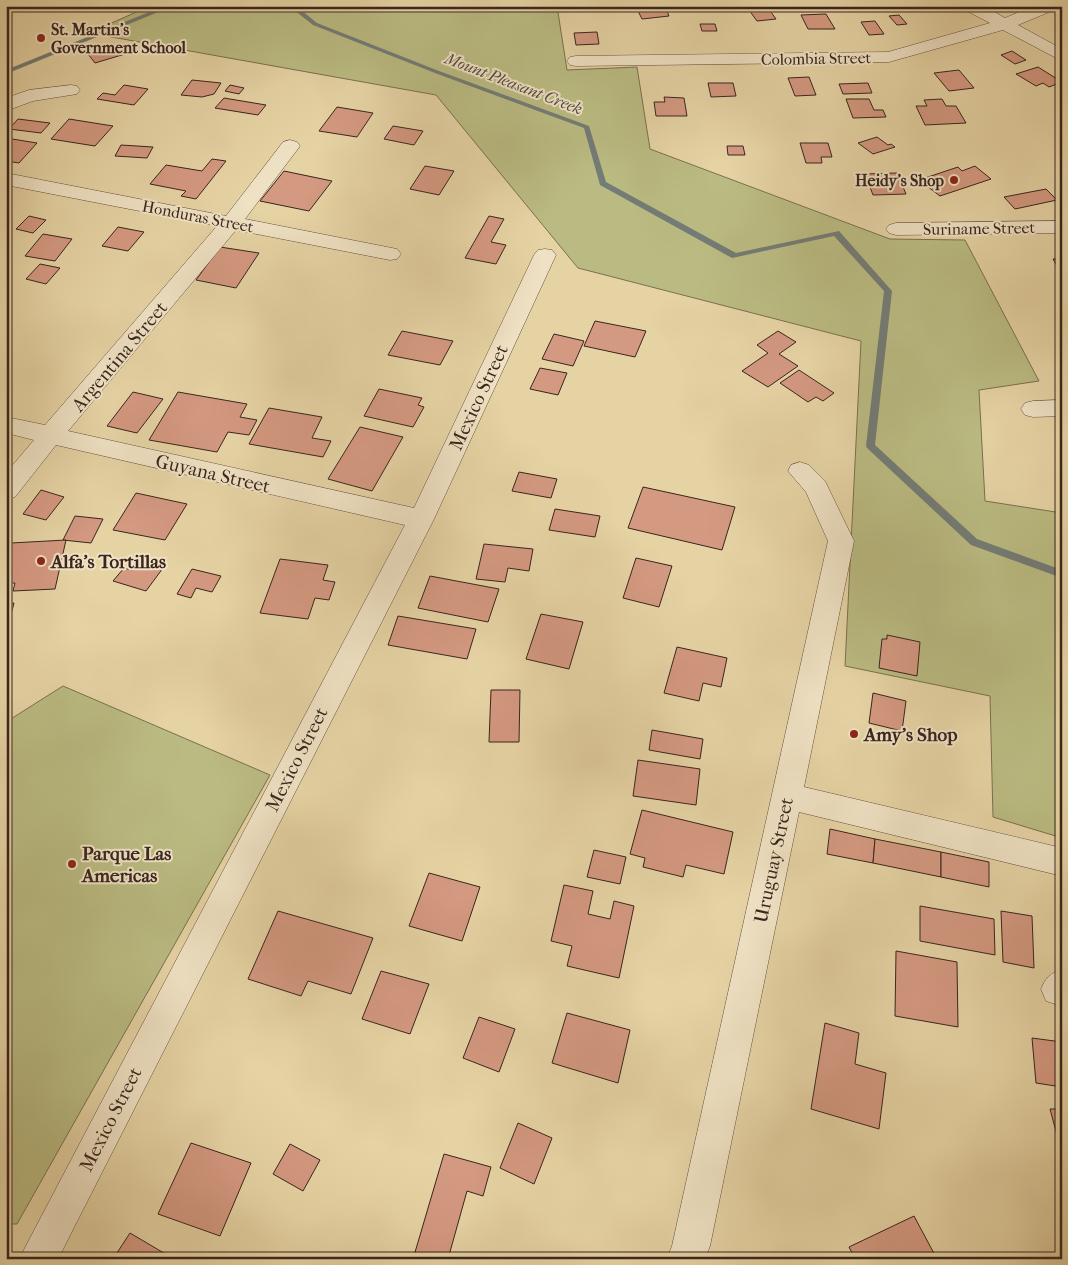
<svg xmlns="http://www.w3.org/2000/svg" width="1068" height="1265" font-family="'IM FELL French Canon',serif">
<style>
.green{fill:#babb82;stroke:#7a7050}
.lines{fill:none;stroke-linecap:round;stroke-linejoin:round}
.stream{fill:#737c76;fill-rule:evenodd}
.building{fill:#d49981;stroke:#39251e}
.minor-casing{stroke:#645040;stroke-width:1}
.minor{fill:#efe2c4;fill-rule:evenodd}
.poi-dot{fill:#8f2418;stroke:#efe2c4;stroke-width:2}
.labels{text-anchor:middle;stroke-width:4;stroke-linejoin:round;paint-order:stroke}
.far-poi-label{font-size:16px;font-weight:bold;fill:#39251e;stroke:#efe2c4;text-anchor:start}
.far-street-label{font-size:16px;fill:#39251e;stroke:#efe2c4}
.far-water-label{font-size:16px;font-style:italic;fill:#514943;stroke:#efe2c4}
.street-label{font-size:19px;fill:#39251e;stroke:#efe2c4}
.poi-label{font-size:19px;font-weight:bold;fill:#39251e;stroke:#efe2c4;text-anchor:start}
</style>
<rect width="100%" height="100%" fill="#e6d3a4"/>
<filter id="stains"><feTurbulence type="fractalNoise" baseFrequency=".004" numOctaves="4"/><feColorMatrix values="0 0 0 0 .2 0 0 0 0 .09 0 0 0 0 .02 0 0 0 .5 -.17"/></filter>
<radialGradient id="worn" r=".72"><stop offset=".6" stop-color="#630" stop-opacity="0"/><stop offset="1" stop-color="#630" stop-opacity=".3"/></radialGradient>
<g class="green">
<path d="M150,6H557L567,70L637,67L650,149L890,239L965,240L1039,381L979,390L985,501L1062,513V838L993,817L990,696L845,666L861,341L578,268L436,95L89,33Z"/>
<path d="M63,686L270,775L17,1224H6V722Z"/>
</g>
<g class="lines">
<g class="stream">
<path d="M164,6H173L6,74V70Z"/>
<path d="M289,6H296L317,23L439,71L589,126L606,182L736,253L839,231L892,291L875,445L977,539L1062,570V578L971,545L867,448L866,446L884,291L834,236L732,258L600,185L584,128L435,73L313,25Z"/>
</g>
</g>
<g class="building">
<path d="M649,6L652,10L666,9L669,16L642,19L636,7Z"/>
<path d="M768,8L776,19L757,21L749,10Z"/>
<path d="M826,14L835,29H808L801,15Z"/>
<path d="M899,15L907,24L897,25L889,16Z"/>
<path d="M875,21L884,34L869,35L861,22Z"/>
<path d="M700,24H715L717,31H702Z"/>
<path d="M597,32L599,44L576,45L574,33Z"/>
<path d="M118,46L125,54L95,63L88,54Z"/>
<path d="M1012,51L1026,60L1015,64L1001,55Z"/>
<path d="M1038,67L1062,82L1049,87L1043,83L1036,86L1016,74Z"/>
<path d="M959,70L974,88L949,91L934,73Z"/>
<path d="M809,77L816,95L795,96L788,78Z"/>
<path d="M192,80L221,83L214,94L202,97L181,95Z"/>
<path d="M708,83H733L736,96L711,97Z"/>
<path d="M868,83L872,93L843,94L839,84Z"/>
<path d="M124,85L148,89L134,105L97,99L103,93L115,95Z"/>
<path d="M230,85L244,88L239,94L225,91Z"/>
<path d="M664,97L684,98L687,116H656L654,102H665Z"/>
<path d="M224,98L266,105L258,115L215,108Z"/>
<path d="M846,99H869L874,110H883L886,117L853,118Z"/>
<path d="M942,99L946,106H956L966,123L925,125L916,106H927L924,100Z"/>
<path d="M337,107L373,113L357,137L319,131Z"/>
<path d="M18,119L50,123L41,133L9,129Z"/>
<path d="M69,119L113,126L95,146L51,139Z"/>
<path d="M393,126L423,131L414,145L384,139Z"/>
<path d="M877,137L888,145L891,144L895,147L873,154L858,143Z"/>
<path d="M6,138L37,143L19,163L6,161Z"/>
<path d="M800,143H828L832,157H821L822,163H806Z"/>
<path d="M121,145L153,147L147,158L115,156Z"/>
<path d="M727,146H743L745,155H728Z"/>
<path d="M212,159L226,161L196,199L181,196L186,191L150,184L166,165L202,171Z"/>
<path d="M425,166L454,171L439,195L410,189Z"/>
<path d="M975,166L991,179L940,196L919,180L958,167L962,171Z"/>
<path d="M284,171L332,181L309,211L260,201Z"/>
<path d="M897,173L906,194L873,195L865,174Z"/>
<path d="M1046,189L1057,200L1015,209L1004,197Z"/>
<path d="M29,216L46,220L33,233L16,229Z"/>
<path d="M489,216L504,219L491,242L506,245L496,264L465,258Z"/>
<path d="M118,227L144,232L128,251L102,246Z"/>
<path d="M43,234L72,239L55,261L25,256Z"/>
<path d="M220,247L259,253L236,288L196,280Z"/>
<path d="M1053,259H1062V275Z"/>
<path d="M40,264L60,268L46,284L26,279Z"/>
<path d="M595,321L646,331L635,357L584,346Z"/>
<path d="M402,331L453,341L440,365L388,355Z"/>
<path d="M778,331L796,342L779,354L798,366L768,387L742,371L768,353L757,345Z"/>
<path d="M554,334L584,341L573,366L542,359Z"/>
<path d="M540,368L567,373L558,395L530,389Z"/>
<path d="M799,370L834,393L823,401L816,397L808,402L780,383Z"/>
<path d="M379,389L422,398L418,405L424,407L413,427L364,416Z"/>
<path d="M133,392L163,399L137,433L107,426Z"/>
<path d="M178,392L247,404L240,417L257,420L249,435L228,432L217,452L149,440Z"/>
<path d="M269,408L322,417L312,438L331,441L323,457L249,444Z"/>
<path d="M360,427L403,437L372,491L328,479Z"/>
<path d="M519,472L557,479L551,498L512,491Z"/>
<path d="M643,487L735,507L722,550L628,528Z"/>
<path d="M41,490L64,497L46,520L23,514Z"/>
<path d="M136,493L187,504L165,540L113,530Z"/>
<path d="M555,509L600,516L595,537L549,530Z"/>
<path d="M75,516L103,519L91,543L63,540Z"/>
<path d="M66,540L55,589L13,591L15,583H6V563L11,543Z"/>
<path d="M484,544L533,549L529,571L508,568L505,582L476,579Z"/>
<path d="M636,558L672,566L659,607L623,598Z"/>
<path d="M280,559L328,565L323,580L335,582L329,600L315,598L308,619L260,613Z"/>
<path d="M139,560L163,568L146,591L113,581L124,568L132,570Z"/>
<path d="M192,569L221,576L212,592L196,588L191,598L177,594Z"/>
<path d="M430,576L499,589L488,622L418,608Z"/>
<path d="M14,603L6,634V604Z"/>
<path d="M541,614L583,622L569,669L526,659Z"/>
<path d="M398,616L476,629L467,659L388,645Z"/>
<path d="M887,635L920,642L917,676L879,668L882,639H887Z"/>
<path d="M677,647L727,658L721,687L703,683L699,701L664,693Z"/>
<path d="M491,690H520L519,742H489Z"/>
<path d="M873,693L906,701L902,731L869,723Z"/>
<path d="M652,730L703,739L700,759L649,750Z"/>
<path d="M638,760L700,769L696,805L633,796Z"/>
<path d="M642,810L733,832L724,874L686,865L683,877L643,867L645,858L630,854Z"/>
<path d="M830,829L875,839L873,863L827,854Z"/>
<path d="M875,839L941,852V877L873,863Z"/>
<path d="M594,850L626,857L620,884L587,877Z"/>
<path d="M941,852L989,862V887L941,877Z"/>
<path d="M429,873L480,887L462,941L409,926Z"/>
<path d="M564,885L593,891L588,914L610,919L614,901L634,906L619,978L567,966L572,946L551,941Z"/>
<path d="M920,906L994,919L995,955L920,941Z"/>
<path d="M278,911L373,938L351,994L308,981L301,996L248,979Z"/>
<path d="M1001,911L1032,916L1034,968L1003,962Z"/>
<path d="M896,951L957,962L958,1027L895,1016Z"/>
<path d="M381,971L429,984L410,1034L362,1019Z"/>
<path d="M567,1013L630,1030L618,1083L552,1063Z"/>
<path d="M479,1017L515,1029L499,1072L463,1058Z"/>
<path d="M825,1023L859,1033L855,1064L886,1073L879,1129L811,1109Z"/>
<path d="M1032,1038L1062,1042V1087L1036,1083Z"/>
<path d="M1050,1109H1062V1154Z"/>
<path d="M518,1123L552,1138L534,1184L500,1168Z"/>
<path d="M191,1143L251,1163L220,1236L158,1214Z"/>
<path d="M290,1144L320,1160L303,1191L273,1174Z"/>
<path d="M444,1154L491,1167L483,1196L467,1191L448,1259H413Z"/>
<path d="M914,1216L937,1259H855L849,1247Z"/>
<path d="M130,1233L174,1259H113Z"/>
</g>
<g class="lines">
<defs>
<g id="minor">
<path d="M963,6H984L1005,18L1033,6H1056L1054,10L1018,25L1062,49V61L1003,30L889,62L576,66L570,65L567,61L570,57L576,56L888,52L990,23L965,10Z"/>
<path d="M71,85L77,86L80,90L77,94L33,101L6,111V98L29,90Z"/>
<path d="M290,140L297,142L300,146L245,219L397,249L401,254L397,259L390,260L236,230L68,431L414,508L534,255L538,250L545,249L552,250L556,255L434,519L58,1259H19L405,525L56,445L15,497L6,500V473L34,440L6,433V417L45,425L217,226L6,185V173L226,216L283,142Z"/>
<path d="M1062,221V233L896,235L889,233L886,229L889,225L896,223Z"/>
<path d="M1062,400V416L1033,417L1025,415L1021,409L1025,403L1033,401Z"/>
<path d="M800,462L809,465L825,481L854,541L804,787L1062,848V876L799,812L710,1246L705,1259H667L672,1246L828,541L806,492L788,471L791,465Z"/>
<path d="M1062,969V1004L1058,1005L1046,1001L1041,989C1046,977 1050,974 1062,969Z"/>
</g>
</defs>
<use href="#minor" class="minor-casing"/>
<use href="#minor" class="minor"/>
</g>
<g class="poi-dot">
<circle cx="41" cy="38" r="5"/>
<circle cx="954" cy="180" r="5"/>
<circle cx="41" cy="561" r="5"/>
<circle cx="854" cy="734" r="5"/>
<circle cx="72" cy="864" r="5"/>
</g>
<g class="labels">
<g class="far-poi-label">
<text x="51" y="35">St. Martin's<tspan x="51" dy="18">Government School</tspan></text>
<text x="944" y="186" text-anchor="end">Heidy's Shop</text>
</g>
<g class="far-street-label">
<text transform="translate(816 58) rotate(-1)" y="6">Colombia Street</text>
<text transform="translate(198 216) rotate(11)" y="6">Honduras Street</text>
<text transform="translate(979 228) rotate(-1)" y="6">Suriname Street</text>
</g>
<g class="far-water-label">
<text transform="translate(514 83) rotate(21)" y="6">Mount Pleasant Creek</text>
</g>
<g class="street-label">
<text transform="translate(119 356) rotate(-50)" y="7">Argentina Street</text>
<text transform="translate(478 397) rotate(-65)" y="7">Mexico Street</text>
<text transform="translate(213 473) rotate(13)" y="7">Guyana Street</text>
<text transform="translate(296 759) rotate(-63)" y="7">Mexico Street</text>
<text transform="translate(773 860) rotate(-78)" y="7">Uruguay Street</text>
<text transform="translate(110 1119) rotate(-63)" y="7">Mexico Street</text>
</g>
<g class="poi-label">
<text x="51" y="568">Alfa's Tortillas</text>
<text x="864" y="741">Amy's Shop</text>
<text x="82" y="860">Parque Las<tspan x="82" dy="22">Americas</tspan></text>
</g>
</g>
<rect width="1068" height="1265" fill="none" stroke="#e6d3a4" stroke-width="25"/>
<rect x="8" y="8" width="1053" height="1250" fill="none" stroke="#39251e" stroke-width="2.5"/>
<rect x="12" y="12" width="1043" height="1240" fill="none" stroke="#39251e"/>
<rect width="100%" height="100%" filter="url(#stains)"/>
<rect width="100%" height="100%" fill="url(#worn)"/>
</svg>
